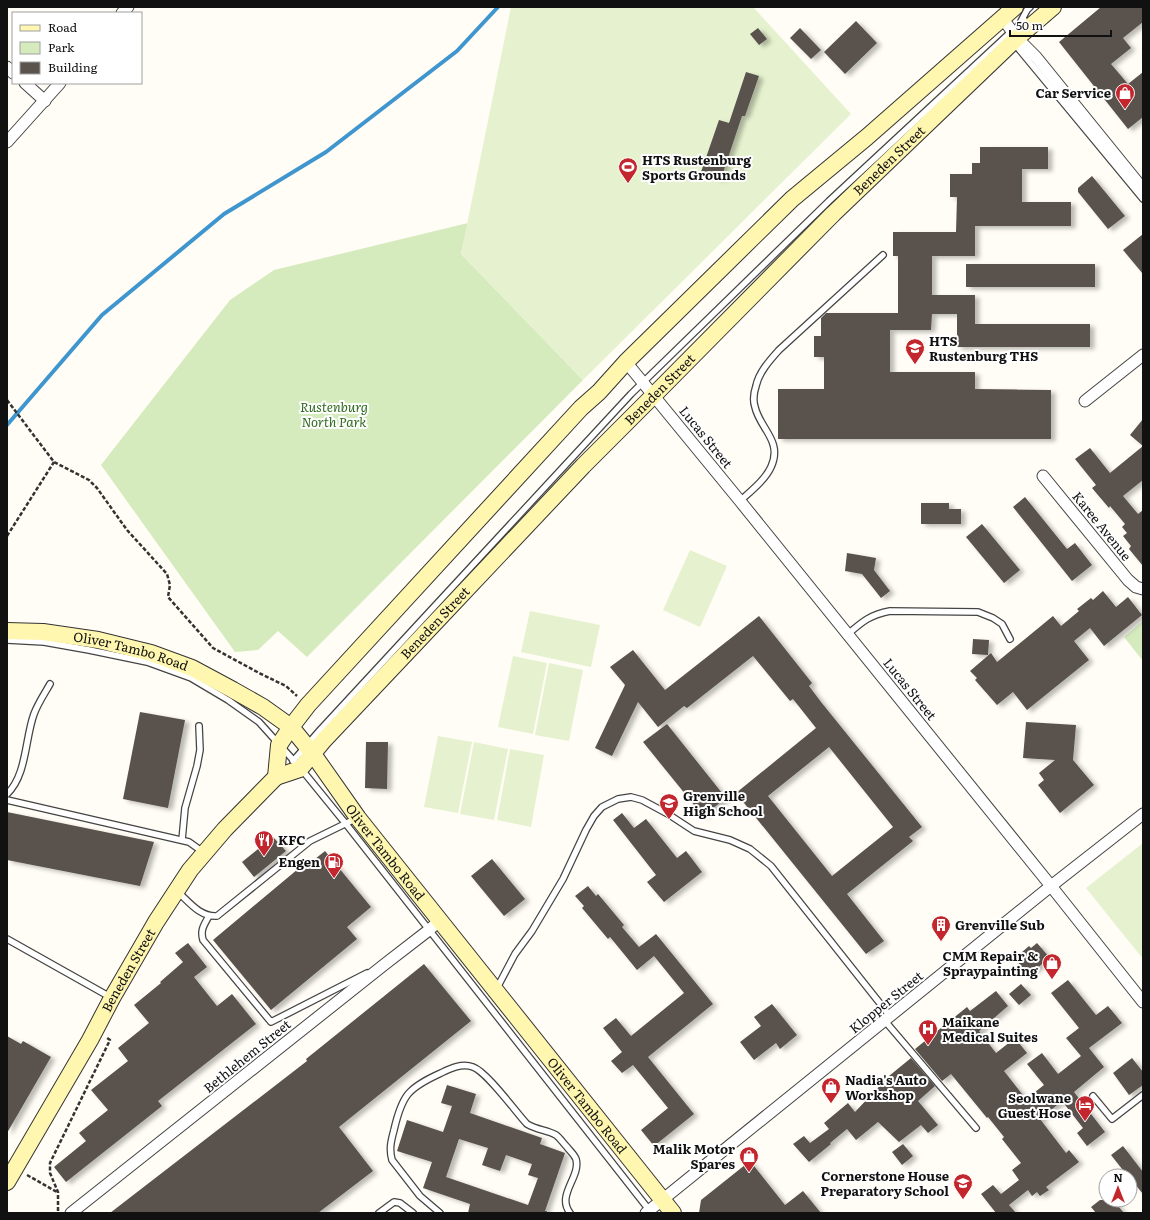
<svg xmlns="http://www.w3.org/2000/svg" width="1150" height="1220" font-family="Literata,serif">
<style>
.green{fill:#d5ebbd}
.pitch{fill:#e6f2cf}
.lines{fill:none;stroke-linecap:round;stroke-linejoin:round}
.stream{stroke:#3f96cf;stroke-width:4}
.building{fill:#5a524d;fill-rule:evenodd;filter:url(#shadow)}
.service-casing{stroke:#444;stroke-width:8}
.minor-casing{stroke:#444;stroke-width:13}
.secondary-casing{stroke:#333;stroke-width:18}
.path{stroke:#333;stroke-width:2.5;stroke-dasharray:4 2;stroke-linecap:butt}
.service{stroke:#fff;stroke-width:5.5}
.minor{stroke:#fff;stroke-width:11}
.secondary{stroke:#fff6b0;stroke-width:16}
.labels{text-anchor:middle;stroke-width:4;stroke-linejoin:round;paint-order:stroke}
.poi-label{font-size:13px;font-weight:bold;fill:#111;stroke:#fff;text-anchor:start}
.street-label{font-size:13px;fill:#111;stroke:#fff}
.park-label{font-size:13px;font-style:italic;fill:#2f6b1f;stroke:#fff}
</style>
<defs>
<filter id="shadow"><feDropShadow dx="4.5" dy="2.5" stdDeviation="2" flood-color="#0004"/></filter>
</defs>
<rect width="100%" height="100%" fill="#fffdf5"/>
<g class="green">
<path d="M468,223L461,254L583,380L307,657L278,631L258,650L235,652L101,465L230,300L274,270Z"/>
<path d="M1143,621V661L1124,637Z"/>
</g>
<g class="pitch">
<path d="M511,7H753L851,114L583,380L461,254Z"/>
<path d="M690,550L727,566L700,627L663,610Z"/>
<path d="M530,611L600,625L591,667L521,652Z"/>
<path d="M513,656L547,663L533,734L498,727Z"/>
<path d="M549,663L583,670L569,741L535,735Z"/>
<path d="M438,736L472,742L458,813L424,807Z"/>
<path d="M474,742L508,749L494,820L460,814Z"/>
<path d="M510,749L544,755L531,827L497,820Z"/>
<path d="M1143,843V959L1086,888Z"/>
</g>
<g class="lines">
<path class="stream" d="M7,425L102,315L224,214L326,152L457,51L498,7"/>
</g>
<g class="building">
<path d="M1101,7H1143V22L1123,38L1131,48L1111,64L1128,84L1143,72V117L1128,129L1059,42Z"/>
<path d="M856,21L877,43L845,74L824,52Z"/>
<path d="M758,28L767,39L759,45L750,34Z"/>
<path d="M800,28L821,50L811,59L790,38Z"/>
<path d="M746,72L759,76L745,116H742L721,179L701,172L719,120L729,123Z"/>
<path d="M980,147H1048V169H1022V202H1071V226H975V256H932V295H975V324H1090V347H957V314H932L931,330H890V372H975V389L1051,390V439H778V389H824V357H814V336H821V318L826,313H898V256H893V232H956L957,197H950V174H972V163H980Z"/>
<path d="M1092,176L1125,216L1108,229L1078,192V188Z"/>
<path d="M1143,234V274L1123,250Z"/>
<rect x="966" y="264" width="129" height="23"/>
<path d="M1143,419V480L1123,496L1138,514L1143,510V566L1129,549L1131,546L1123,536L1127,533L1122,527L1125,524L1110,506L1109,508L1092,488L1096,485L1075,459L1090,448L1110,473L1143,446L1130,435Z"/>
<path d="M1025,497L1067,549L1075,543L1092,565L1072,581L1013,507Z"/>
<path d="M921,503H949V509H961V524H921Z"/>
<path d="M982,524L1020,570L1004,583L966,537Z"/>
<path d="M847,553L876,558L874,570L890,591L881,598L862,574L845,571Z"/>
<path d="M1103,591L1116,607L1128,597L1142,615L1104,646L1090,628L1074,641L1089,660L1027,710L1013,692L997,705L975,680L977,678L970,671L991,653L997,662L1053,616L1061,626L1079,611L1077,609L1091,598L1093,600Z"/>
<path d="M759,616L812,683L809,686L821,702L922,827L909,837L913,841L847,894L884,941L866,954L736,793L816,728L793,699L790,701L753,656L687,708L684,706L658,727L638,702L612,756L595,748L625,685L610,667L633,650L665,690ZM829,747L893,827L832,876L768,796Z"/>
<path d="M973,639L989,640L988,655L972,654Z"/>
<path d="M140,712L185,720L168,808L123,799Z"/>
<path d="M1026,722L1076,725L1073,760L1094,785L1060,813L1038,785L1044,780L1039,773L1055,760L1023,758Z"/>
<path d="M667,724L726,798L703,816L643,742Z"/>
<path d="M366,742H388L387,789L365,788Z"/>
<path d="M7,812L154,842L140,886L7,860Z"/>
<path d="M622,813L634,828L646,819L677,858L686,851L702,872L664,902L647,882L656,875L613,820Z"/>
<path d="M273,837L286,851L254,877L242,862Z"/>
<path d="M325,851L371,907L347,927L357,939L271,1010L213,940L298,869L300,871Z"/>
<path d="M492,859L525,899L504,916L471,876Z"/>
<path d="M588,886L596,896L598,894L624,925L622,927L639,947L656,934L713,1004L648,1057L694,1114L654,1146L641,1130L668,1108L633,1065L622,1073L611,1061L622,1052L603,1028L616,1018L631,1036L684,993L654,956L637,970L610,937L608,939L582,908L584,906L575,896Z"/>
<path d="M188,943L207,967L194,977L217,1006L232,994L256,1024L158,1101L162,1106L66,1182L54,1167L86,1141L79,1133L108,1110L91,1090L128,1061L118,1048L149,1023L134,1005L161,983L160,982L183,962L175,953Z"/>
<path d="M1037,943L1050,958L1028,975L1016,960L1023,955L1021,953L1029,946L1031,948Z"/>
<path d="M424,964L471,1021L339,1127L373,1171L318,1213H110L307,1061L306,1059Z"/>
<path d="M1068,980L1096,1015L1108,1006L1122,1023L1089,1048L1104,1067L1074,1092L1105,1132L1087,1146L1077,1133L1083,1128L1062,1101L1040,1119L1066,1153L1069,1150L1079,1162L1046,1187L1049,1190L1040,1196L1037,1192L1032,1196L1028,1190L1009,1205L1016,1213H996L981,1194L993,1185L1001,1194L1019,1180L1012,1170L1021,1163L1002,1139L1004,1137L988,1117L987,1118L951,1074L942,1081L915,1049L967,1007L970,1011L996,991L1008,1006L979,1031L996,1053L1015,1038L1027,1053L1004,1071L1026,1099L1044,1085L1027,1064L1042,1053L1058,1074L1081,1056L1066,1038L1079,1028L1051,993Z"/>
<path d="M1021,984L1031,995L1019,1005L1009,994Z"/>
<path d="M772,1004L797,1035L780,1049L776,1043L754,1060L740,1042L761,1026L754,1017Z"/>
<path d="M7,1036L21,1044L23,1041L51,1057L7,1133Z"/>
<path d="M911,1058L935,1086L918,1101L938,1125L928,1133L921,1125L899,1142L878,1122L856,1140L847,1129L830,1143L831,1144L809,1162L793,1144L804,1136L810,1143L829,1129L824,1123L848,1103L855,1112L889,1076Z"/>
<path d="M1132,1058L1143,1072V1085L1129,1095L1113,1073Z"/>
<path d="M447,1085L476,1094L470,1113L542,1138L540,1144L565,1153L545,1211H547L546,1213H468L470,1204L423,1188L432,1162L397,1151L407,1120L443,1132L452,1106L441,1103ZM459,1139L488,1148L482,1165L500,1171L506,1155L532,1164L528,1175L538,1178L528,1205L446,1177Z"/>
<path d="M903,1144L913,1156L902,1165L892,1152Z"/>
<path d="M1123,1146L1143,1172V1194L1130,1178V1176L1126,1174L1111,1155Z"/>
<path d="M750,1161L785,1205L803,1191L821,1213H699L701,1200Z"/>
<path d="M1100,1200H1113L1124,1213H1096L1091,1207Z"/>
</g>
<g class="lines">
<defs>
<g id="service">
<path d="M1019,25L1027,10L1030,7"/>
<path d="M1018,41V48L1143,199"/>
<path d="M740,501C751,491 765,480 771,467C783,441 760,429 755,407C753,401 754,392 756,386C759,372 770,360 779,350L883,255"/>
<path d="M848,634C863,621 870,615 890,611L978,612L993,618L1002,624L1010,639"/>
<path d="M7,640L44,642L89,650L147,662L191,678L228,700L259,722L295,762"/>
<path d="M293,761L321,729L631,394L829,201L1012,31L1025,21"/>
<path d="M302,770L346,824L650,1211"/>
<path d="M7,794C27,775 25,738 34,714C38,703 45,693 50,684"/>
<path d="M7,800L189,842L203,852"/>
<path d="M182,840L185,808L197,766L200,750L199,726"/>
<path d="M178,892C189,902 200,917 217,916L310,841L357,818"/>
<path d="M209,916C204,925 200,930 203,940L271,1022L367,973"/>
<path d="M7,939L112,998"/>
<path d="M497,988L515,954L532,931L563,879L586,830L594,816L602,807L618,799L631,797L642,800L668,814L694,831L730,840L750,849L771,866L890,1016"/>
<path d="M885,1021L976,1128"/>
<path d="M1093,1096L1112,1119L1143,1095"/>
<path d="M379,1213L394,1202L400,1203L413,1213"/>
<path d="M440,1213L420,1196L392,1160C389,1149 391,1141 394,1130C402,1095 408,1088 441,1073C451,1068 462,1063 473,1067C487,1072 515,1111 527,1124C537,1130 547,1130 556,1135C560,1138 563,1143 567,1147C570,1151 574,1154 576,1159C581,1177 556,1195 570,1213"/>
</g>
<g id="minor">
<path d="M122,13L128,7"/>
<path d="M1003,19L1017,38L1036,57L1143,189"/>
<path d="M7,67L13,73"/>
<path d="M25,83L45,101"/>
<path d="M7,142L60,83"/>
<path d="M626,362L740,501L1051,886L1143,1002"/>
<path d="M1085,401L1143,355"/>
<path d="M1043,476L1128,580L1136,587L1143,589"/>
<path d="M71,1213L385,964L429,930L440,920"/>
<path d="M646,1213L1051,886L1143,814"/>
</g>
<g id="secondary">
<path id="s1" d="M7,631L43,632L98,640L151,653L192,668L233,690L263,707L291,727L313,754L358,818L673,1213"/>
<path d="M276,777L279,745L291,727L308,705L581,408L599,392L626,362L792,199L867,137L1015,7"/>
<path id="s2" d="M7,1182L90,1040L112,998L156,922L190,870L225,829L276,777L300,769L324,740L446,611L583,466L654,395L833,214L1017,38L1053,7"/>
</g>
</defs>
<use href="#service" class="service-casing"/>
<use href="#minor" class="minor-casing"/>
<use href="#secondary" class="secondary-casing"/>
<g class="path">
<path d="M7,400L54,462L89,480L97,488L127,530L167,574L170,585L168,597L213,648L261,674L286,686L297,696"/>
<path d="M7,536L54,462"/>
<path d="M27,1175L57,1192"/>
<path d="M58,1211V1192L50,1173V1163L110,1040L106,1037"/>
</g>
<use href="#service" class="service"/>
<use href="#minor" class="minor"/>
<use href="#secondary" class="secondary"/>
</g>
<defs>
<symbol id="shop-pin" viewBox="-11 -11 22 30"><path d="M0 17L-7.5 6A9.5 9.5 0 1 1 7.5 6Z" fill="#c4262e" stroke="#fff"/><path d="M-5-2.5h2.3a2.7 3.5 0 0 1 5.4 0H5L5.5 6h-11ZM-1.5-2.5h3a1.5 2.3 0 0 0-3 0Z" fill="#fff"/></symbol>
<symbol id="stadium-pin" viewBox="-11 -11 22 30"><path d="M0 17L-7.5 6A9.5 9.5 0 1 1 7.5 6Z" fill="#c4262e" stroke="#fff"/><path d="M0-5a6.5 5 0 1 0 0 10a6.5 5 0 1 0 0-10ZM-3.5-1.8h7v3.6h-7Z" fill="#fff"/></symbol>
<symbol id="university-pin" viewBox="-11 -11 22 30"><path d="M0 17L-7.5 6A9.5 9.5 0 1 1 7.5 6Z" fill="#c4262e" stroke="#fff"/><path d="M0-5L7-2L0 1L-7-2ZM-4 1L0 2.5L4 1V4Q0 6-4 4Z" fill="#fff"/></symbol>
<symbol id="school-pin" viewBox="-11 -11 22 30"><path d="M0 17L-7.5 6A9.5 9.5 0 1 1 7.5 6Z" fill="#c4262e" stroke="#fff"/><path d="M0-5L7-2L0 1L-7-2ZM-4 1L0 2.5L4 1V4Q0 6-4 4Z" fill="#fff"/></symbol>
<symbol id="restaurant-pin" viewBox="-11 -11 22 30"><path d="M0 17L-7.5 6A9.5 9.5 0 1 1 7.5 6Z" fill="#c4262e" stroke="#fff"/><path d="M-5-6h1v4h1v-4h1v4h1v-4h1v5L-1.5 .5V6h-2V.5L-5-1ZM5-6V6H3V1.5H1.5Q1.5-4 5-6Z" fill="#fff"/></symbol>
<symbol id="fuel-pin" viewBox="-11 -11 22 30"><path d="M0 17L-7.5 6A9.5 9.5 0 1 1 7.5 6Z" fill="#c4262e" stroke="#fff"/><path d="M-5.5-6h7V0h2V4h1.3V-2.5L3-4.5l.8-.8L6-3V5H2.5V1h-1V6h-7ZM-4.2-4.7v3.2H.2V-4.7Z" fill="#fff"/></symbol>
<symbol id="building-pin" viewBox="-11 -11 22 30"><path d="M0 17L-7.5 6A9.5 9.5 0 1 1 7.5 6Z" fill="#c4262e" stroke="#fff"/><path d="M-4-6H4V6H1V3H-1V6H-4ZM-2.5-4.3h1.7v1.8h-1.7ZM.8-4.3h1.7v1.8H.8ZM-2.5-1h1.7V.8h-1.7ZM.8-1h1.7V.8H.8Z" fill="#fff"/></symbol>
<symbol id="hospital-pin" viewBox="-11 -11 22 30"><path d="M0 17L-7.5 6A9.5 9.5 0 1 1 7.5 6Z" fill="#c4262e" stroke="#fff"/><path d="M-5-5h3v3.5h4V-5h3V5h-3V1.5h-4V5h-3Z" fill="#fff"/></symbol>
<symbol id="hotel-pin" viewBox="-11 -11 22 30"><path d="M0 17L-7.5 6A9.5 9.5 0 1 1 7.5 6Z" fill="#c4262e" stroke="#fff"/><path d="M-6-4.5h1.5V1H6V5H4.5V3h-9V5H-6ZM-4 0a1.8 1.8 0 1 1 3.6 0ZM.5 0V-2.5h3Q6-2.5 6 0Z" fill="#fff"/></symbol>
</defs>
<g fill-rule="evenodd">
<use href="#shop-pin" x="1114" y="82" width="22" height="30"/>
<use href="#stadium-pin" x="617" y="156" width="22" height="30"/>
<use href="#university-pin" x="904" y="337" width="22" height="30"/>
<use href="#school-pin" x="658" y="792" width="22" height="30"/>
<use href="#restaurant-pin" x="253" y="829" width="22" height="30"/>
<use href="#fuel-pin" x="323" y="851" width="22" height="30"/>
<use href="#building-pin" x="930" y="914" width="22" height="30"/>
<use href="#shop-pin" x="1041" y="952" width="22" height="30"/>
<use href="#hospital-pin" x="917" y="1018" width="22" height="30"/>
<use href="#shop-pin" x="820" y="1076" width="22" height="30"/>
<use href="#hotel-pin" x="1074" y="1094" width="22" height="30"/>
<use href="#shop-pin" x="738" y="1145" width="22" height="30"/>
<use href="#school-pin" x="952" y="1172" width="22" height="30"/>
</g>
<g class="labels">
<g class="poi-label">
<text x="1111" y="98" text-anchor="end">Car Service</text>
<text x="642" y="165">HTS Rustenburg<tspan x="642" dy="15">Sports Grounds</tspan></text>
<text x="929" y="346">HTS<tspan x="929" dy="15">Rustenburg THS</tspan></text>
<text x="683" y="801">Grenville<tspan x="683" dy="15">High School</tspan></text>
<text x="278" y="845">KFC</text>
<text x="320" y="867" text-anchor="end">Engen</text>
<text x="955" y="930">Grenville Sub</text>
<text x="1038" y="961" text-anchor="end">CMM Repair &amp;<tspan x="1038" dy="15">Spraypainting</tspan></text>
<text x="942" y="1027">Maikane<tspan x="942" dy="15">Medical Suites</tspan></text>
<text x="845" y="1085">Nadia's Auto<tspan x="845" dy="15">Workshop</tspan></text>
<text x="1071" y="1103" text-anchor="end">Seolwane<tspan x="1071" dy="15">Guest Hose</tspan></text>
<text x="735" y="1154" text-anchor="end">Malik Motor<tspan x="735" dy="15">Spares</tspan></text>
<text x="949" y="1181" text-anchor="end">Cornerstone House<tspan x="949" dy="15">Preparatory School</tspan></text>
</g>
<g class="street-label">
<text dy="5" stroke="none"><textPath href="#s2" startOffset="1361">Beneden Street</textPath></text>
<text dy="5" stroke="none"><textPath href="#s2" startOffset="1037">Beneden Street</textPath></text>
<text transform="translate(706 437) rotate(51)" y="5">Lucas Street</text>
<text transform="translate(1102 526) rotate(51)" y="5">Karee Avenue</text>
<text dy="5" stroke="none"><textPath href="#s2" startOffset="713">Beneden Street</textPath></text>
<text dy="5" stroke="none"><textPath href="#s1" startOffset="126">Oliver Tambo Road</textPath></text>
<text transform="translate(910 689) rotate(51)" y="5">Lucas Street</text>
<text dy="5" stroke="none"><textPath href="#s1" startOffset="462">Oliver Tambo Road</textPath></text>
<text dy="5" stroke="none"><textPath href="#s2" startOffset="244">Beneden Street</textPath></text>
<text transform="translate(886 1002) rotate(-39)" y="5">Klopper Street</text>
<text transform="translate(247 1056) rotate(-39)" y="5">Bethlehem Street</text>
<text dy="5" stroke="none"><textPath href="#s1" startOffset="786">Oliver Tambo Road</textPath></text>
</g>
<g class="park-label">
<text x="334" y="412">Rustenburg<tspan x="334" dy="15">North Park</tspan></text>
</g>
</g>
<rect width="1150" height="1220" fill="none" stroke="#111111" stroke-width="16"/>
<rect x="12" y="12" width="130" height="72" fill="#ffffff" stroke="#a0a0a0"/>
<rect x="20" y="25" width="20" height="6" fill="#fff6b0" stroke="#a0a0a0"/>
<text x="48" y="32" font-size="12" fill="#111111">Road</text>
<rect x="20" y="42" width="20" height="12" fill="#d5ebbd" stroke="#a0a0a0"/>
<text x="48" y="52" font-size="12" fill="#111111">Park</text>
<rect x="20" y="62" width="20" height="12" fill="#5a524d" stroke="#a0a0a0"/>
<text x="48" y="72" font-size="12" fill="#111111">Building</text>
<g transform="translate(1118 1188)"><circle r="19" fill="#ffffff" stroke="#a0a0a0"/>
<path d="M0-3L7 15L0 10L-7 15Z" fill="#c4262e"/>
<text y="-6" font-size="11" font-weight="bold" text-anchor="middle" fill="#111111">N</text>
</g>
<path d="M1010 30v6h101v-6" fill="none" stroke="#111111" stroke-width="2"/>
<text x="1016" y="30" font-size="12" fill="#111111" stroke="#ffffff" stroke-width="3" paint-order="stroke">50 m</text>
</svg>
